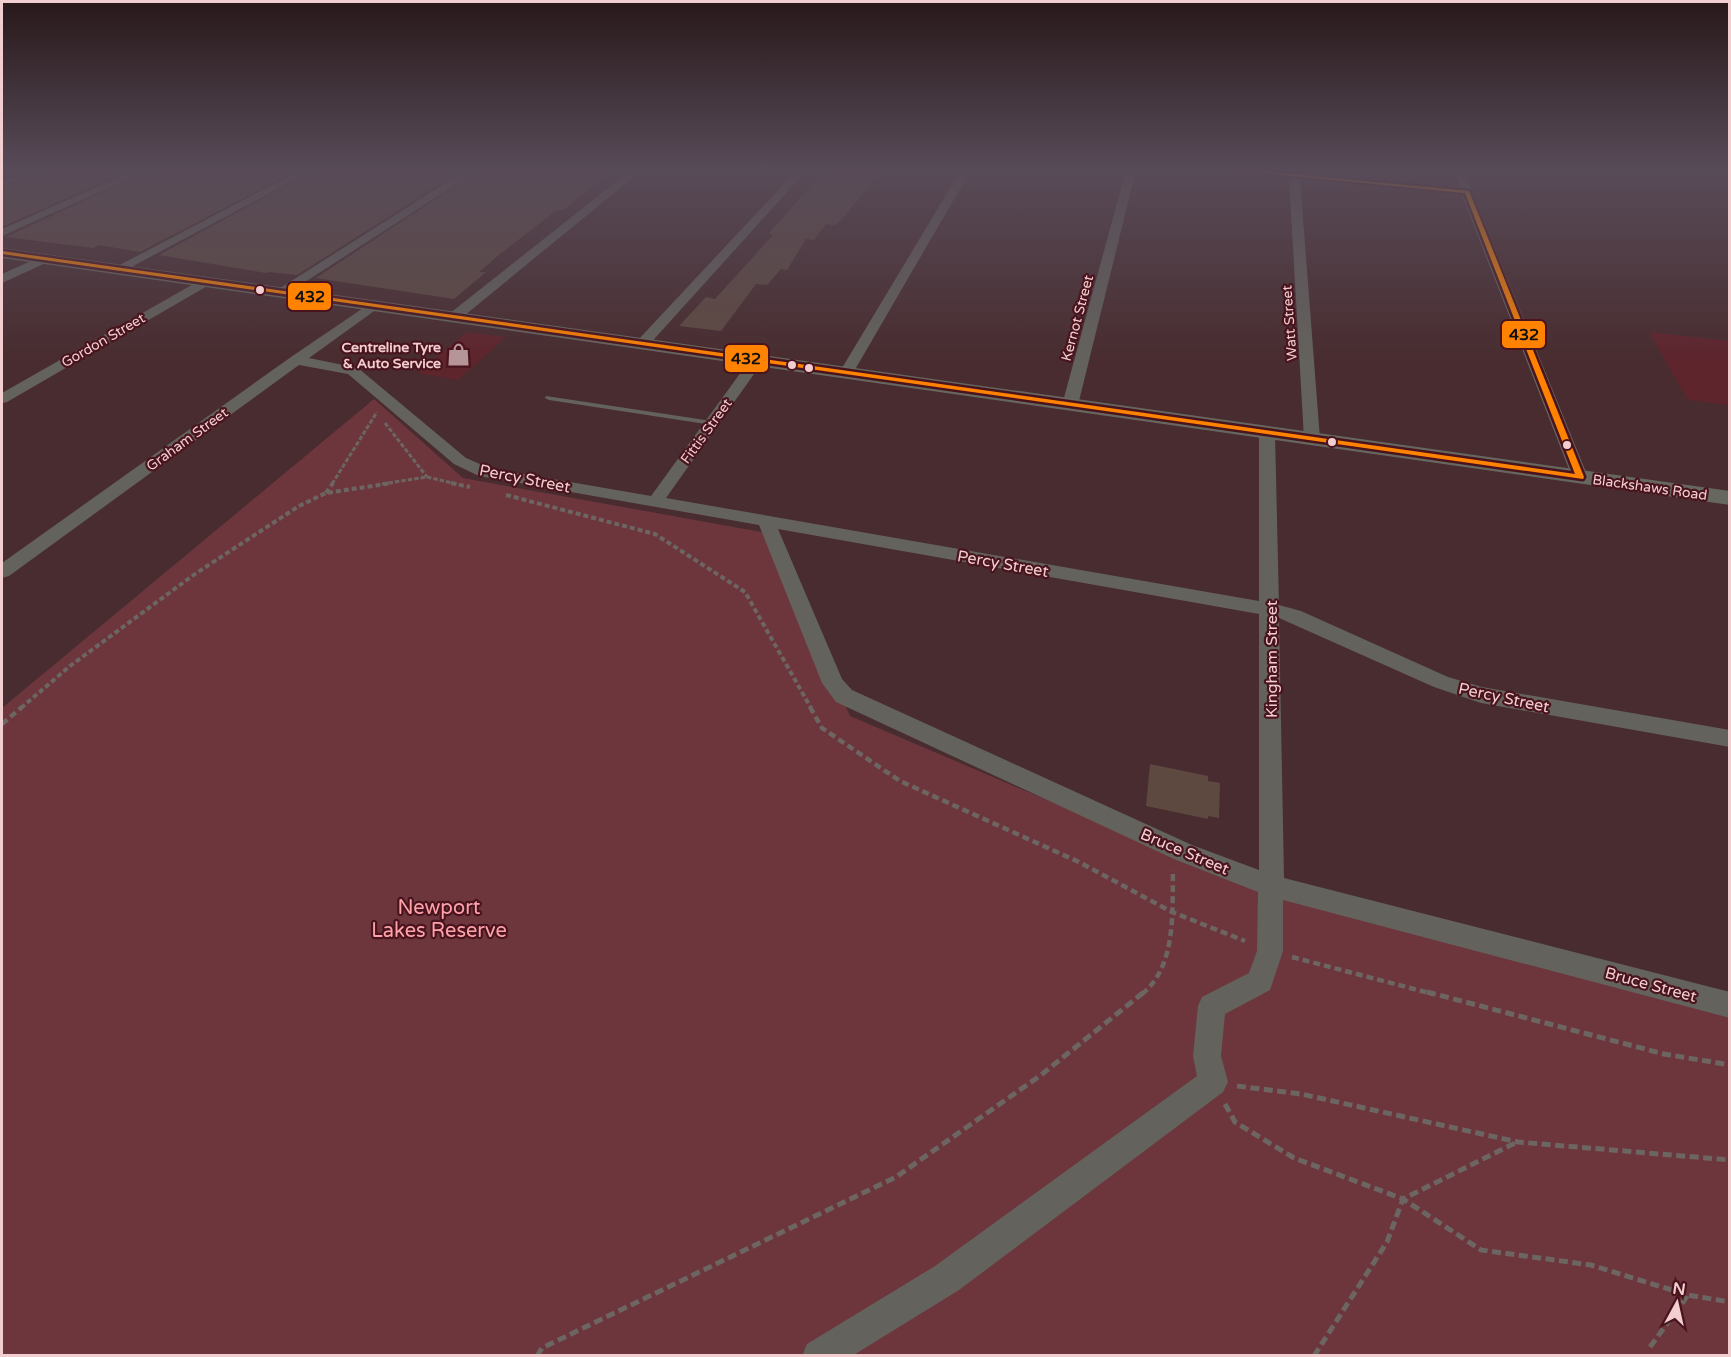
<svg xmlns="http://www.w3.org/2000/svg" width="1731" height="1357" font-family="'Varela Round',sans-serif">
<style>
.built{fill:#5e252d}
.green{fill:#6d363d}
.building{fill:#5e4941}
.lines{fill:none;stroke-linecap:round;stroke-linejoin:round}
.path-far3{stroke:#6c6562;stroke-width:3;stroke-dasharray:4.5 2;stroke-linecap:butt}
.path-far2{stroke:#6c6562;stroke-width:4;stroke-dasharray:5 3;stroke-linecap:butt}
.path-far1{stroke:#6c6562;stroke-width:4.5;stroke-dasharray:7 4;stroke-linecap:butt}
.path{stroke:#6c6562;stroke-width:5;stroke-dasharray:9 4.5;stroke-linecap:butt}
.service{fill:#64625d;fill-rule:evenodd}
.minor{fill:#64625d;fill-rule:evenodd}
.secondary{fill:#66675f;fill-rule:evenodd}
.bus-1-casing{stroke:#49141d;stroke-width:5}
.bus-1{fill:#ff8200;fill-rule:evenodd}
.bus-dot{fill:#f2ced0;stroke:#49141d;stroke-width:2}
.labels{text-anchor:middle;stroke-width:4.5;stroke-linejoin:round;paint-order:stroke}
.far-street-label{font-size:14px;fill:#f2ced0;stroke:#49141d}
.far-poi-label{font-size:14px;font-weight:bold;fill:#f2ced0;stroke:#49141d;text-anchor:end}
.street-label{font-size:16px;fill:#f2ced0;stroke:#49141d}
.near-park-label{font-size:20px;fill:#fea2aa;stroke:#49141d}
.line-badge{stroke:#49141d;stroke-width:2}
.pale-badge-label{font-size:16px;text-anchor:middle;font-weight:bold;fill:#111}
</style>
<rect width="100%" height="100%" fill="#482c2f"/>
<g class="built">
<path d="M467,332L506,337L458,380L417,373Z"/>
<path d="M1649,332L1729,341V405L1688,400Z"/>
</g>
<path class="green" d="M374,399L463,478L767,533L850,716L1176,855L1729,1002V1355L2,1356V708Z"/>
<g class="building">
<path d="M54,170H130L2,227V187L36,174H43Z"/>
<path d="M150,170H297L140,252L99,245L93,248L6,237Z"/>
<path d="M315,170H462L297,275L269,272L266,273L159,255Z"/>
<path d="M480,170H608L602,174L607,175L563,210H557L500,254L479,272H486L454,299L316,278Z"/>
<path d="M825,170H882L841,220L835,225L826,224L814,240L806,239L787,270L781,269L767,285L756,284L721,331L679,326L706,297L715,299L773,235L768,234Z"/>
<path d="M1150,764L1208,776V781L1220,783L1219,818L1208,816V819L1146,806Z"/>
</g>
<g class="lines">
<g class="path-far3">
<path d="M385,423L427,477"/>
<path d="M332,484L377,412"/>
<path d="M382,484L427,477L457,484"/>
</g>
<g class="path-far2">
<path d="M451,483L470,487"/>
<path d="M326,493L333,483"/>
<path d="M506,495L655,534L745,592L811,708"/>
<path d="M21,708L70,666L195,574L299,506L326,493L392,483"/>
</g>
<g class="path-far1">
<path d="M810,707L822,728L900,781L1079,862L1172,912L1245,941"/>
<path d="M2,724L22,707"/>
<path d="M1292,957L1433,994"/>
<path d="M1142,994C1177,966 1172,910 1173,870"/>
</g>
<g class="path">
<path d="M1427,992L1664,1054L1730,1065"/>
<path d="M1237,1086L1301,1094L1518,1142L1730,1160"/>
<path d="M1225,1104L1235,1122L1294,1158L1403,1199L1481,1250L1591,1265L1688,1295L1730,1302"/>
<path d="M1650,1347L1688,1295"/>
<path d="M537,1356L542,1348L896,1177L1041,1075L1144,992"/>
<path d="M1314,1356L1387,1242L1403,1199L1517,1142"/>
</g>
<g class="service">
<path d="M32,170H39L2,185V182Z"/>
<path d="M546,396L712,421L716,423L712,425L549,400L545,398Z"/>
</g>
<g class="minor">
<path d="M135,170H148L2,236V229Z"/>
<path d="M301,170H313L122,272H114L112,269Z"/>
<path d="M466,170H478L285,295H275L274,292Z"/>
<path d="M631,170H642L459,320H449L447,317L449,314Z"/>
<path d="M797,170H807L647,347H637L635,344L637,341Z"/>
<path d="M961,170H971L853,373L851,376H841L839,373Z"/>
<path d="M1126,170H1136L1078,405L1070,410L1062,405Z"/>
<path d="M1230,170L1289,172V170H1299V173L1460,188L1453,170H1463L1588,477L1586,481H1574L1572,477L1462,195L1300,179L1320,439L1318,442H1306L1304,439L1289,178L1235,173Z"/>
<path d="M44,255L50,259L48,262L2,283V274Z"/>
<path d="M204,278L210,282L209,285L7,402L2,403V393Z"/>
<path d="M372,302L379,306L377,309L309,358L358,368L466,458L489,468L651,496L752,357L757,356L764,360L666,498L1259,601V433L1267,428L1273,430L1275,433L1279,605L1301,611L1448,677L1482,687L1730,730V747L1481,703L1434,687L1279,618L1284,878L1730,992V1018L1283,900V951L1270,990L1225,1014L1221,1056L1228,1082L1223,1092L959,1290L852,1356H802L807,1344L935,1266L1197,1076L1193,1056L1198,1006L1202,997L1249,973L1257,951L1258,892L1174,859L836,702L822,683L759,525L479,476L454,464L348,374L299,365L9,576L2,578V563L291,357ZM778,529L1259,614V870L1192,845L852,690L842,679Z"/>
</g>
<path class="secondary" d="M2,248L1730,491V505L2,258Z"/>
<defs>
<path id="bus-1" d="M1233,170H1245L1469,191L1584,477L1583,479L2,254V251L1575,474L1465,193Z"/>
</defs>
<use href="#bus-1" class="bus-1-casing"/>
<use href="#bus-1" class="bus-1"/>
</g>
<linearGradient id="sky" x2="0" y2="1"><stop stop-color="#28181a"/><stop offset="0.47" stop-color="#584b58"/><stop offset="1" stop-color="#584b58" stop-opacity="0"/></linearGradient>
<rect width="1731" height="360" fill="url(#sky)"/>
<defs>
<symbol id="shop-bare" viewBox="-9 -9 18 18"><path d="M-5-2.5h2.3a2.7 3.5 0 0 1 5.4 0H5L5.5 6h-11ZM-1.5-2.5h3a1.5 2.3 0 0 0-3 0Z" fill="#b69598" stroke="#49141d" stroke-width="2.5" paint-order="stroke"/></symbol>
</defs>
<g fill-rule="evenodd">
<use href="#shop-bare" x="442" y="338" width="33" height="33"/>
</g>
<g class="bus-dot">
<circle cx="260" cy="290" r="5"/>
<circle cx="792" cy="365" r="5"/>
<circle cx="809" cy="368" r="5"/>
<circle cx="1332" cy="442" r="5"/>
<circle cx="1567" cy="445" r="5"/>
</g>
<g class="labels">
<g class="far-street-label">
<text transform="translate(1077 318) rotate(-75)" y="5">Kernot Street</text>
<text transform="translate(1289 323) rotate(-94)" y="5">Watt Street</text>
<text transform="translate(103 340) rotate(-30)" y="5">Gordon Street</text>
<text transform="translate(706 431) rotate(-54)" y="5">Fittis Street</text>
<text transform="translate(187 439) rotate(-36)" y="5">Graham Street</text>
<text transform="translate(1650 487) rotate(8)" y="5">Blackshaws Road</text>
</g>
<g class="far-poi-label">
<text x="441" y="352">Centreline Tyre<tspan x="441" dy="16">&amp; Auto Service</tspan></text>
</g>
<g class="street-label">
<text transform="translate(525 478) rotate(11)" y="6">Percy Street</text>
<text transform="translate(1003 563) rotate(10)" y="6">Percy Street</text>
<text transform="translate(1271 659) rotate(-90)" y="6">Kingham Street</text>
<text transform="translate(1504 697) rotate(12)" y="6">Percy Street</text>
<text transform="translate(1185 851) rotate(23)" y="6">Bruce Street</text>
<text transform="translate(1651 984) rotate(15)" y="6">Bruce Street</text>
</g>
<g class="near-park-label">
<text x="439" y="914">Newport<tspan x="439" dy="23">Lakes Reserve</tspan></text>
</g>
</g>
<g class="line-badge">
<rect x="287" y="282" width="45" height="29" rx="6" fill="#ff8200"/>
<rect x="1501" y="320" width="45" height="29" rx="6" fill="#ff8200"/>
<rect x="724" y="344" width="45" height="29" rx="6" fill="#ff8200"/>
</g>
<g class="pale-badge-label">
<text x="310" y="302">432</text>
<text x="1524" y="340">432</text>
<text x="746" y="364">432</text>
</g>
<rect width="1731" height="1357" fill="none" stroke="#f2ced0" stroke-width="6"/>
<g transform="translate(1677 1303) rotate(8)" stroke="#49141d" stroke-width="4.5" paint-order="stroke">
<path d="M0-4.5L10 22L0 15L-10 22Z" fill="#f2ced0"/>
<text y="-9" font-size="16" font-weight="bold" text-anchor="middle" fill="#f2ced0">N</text>
</g>
</svg>
